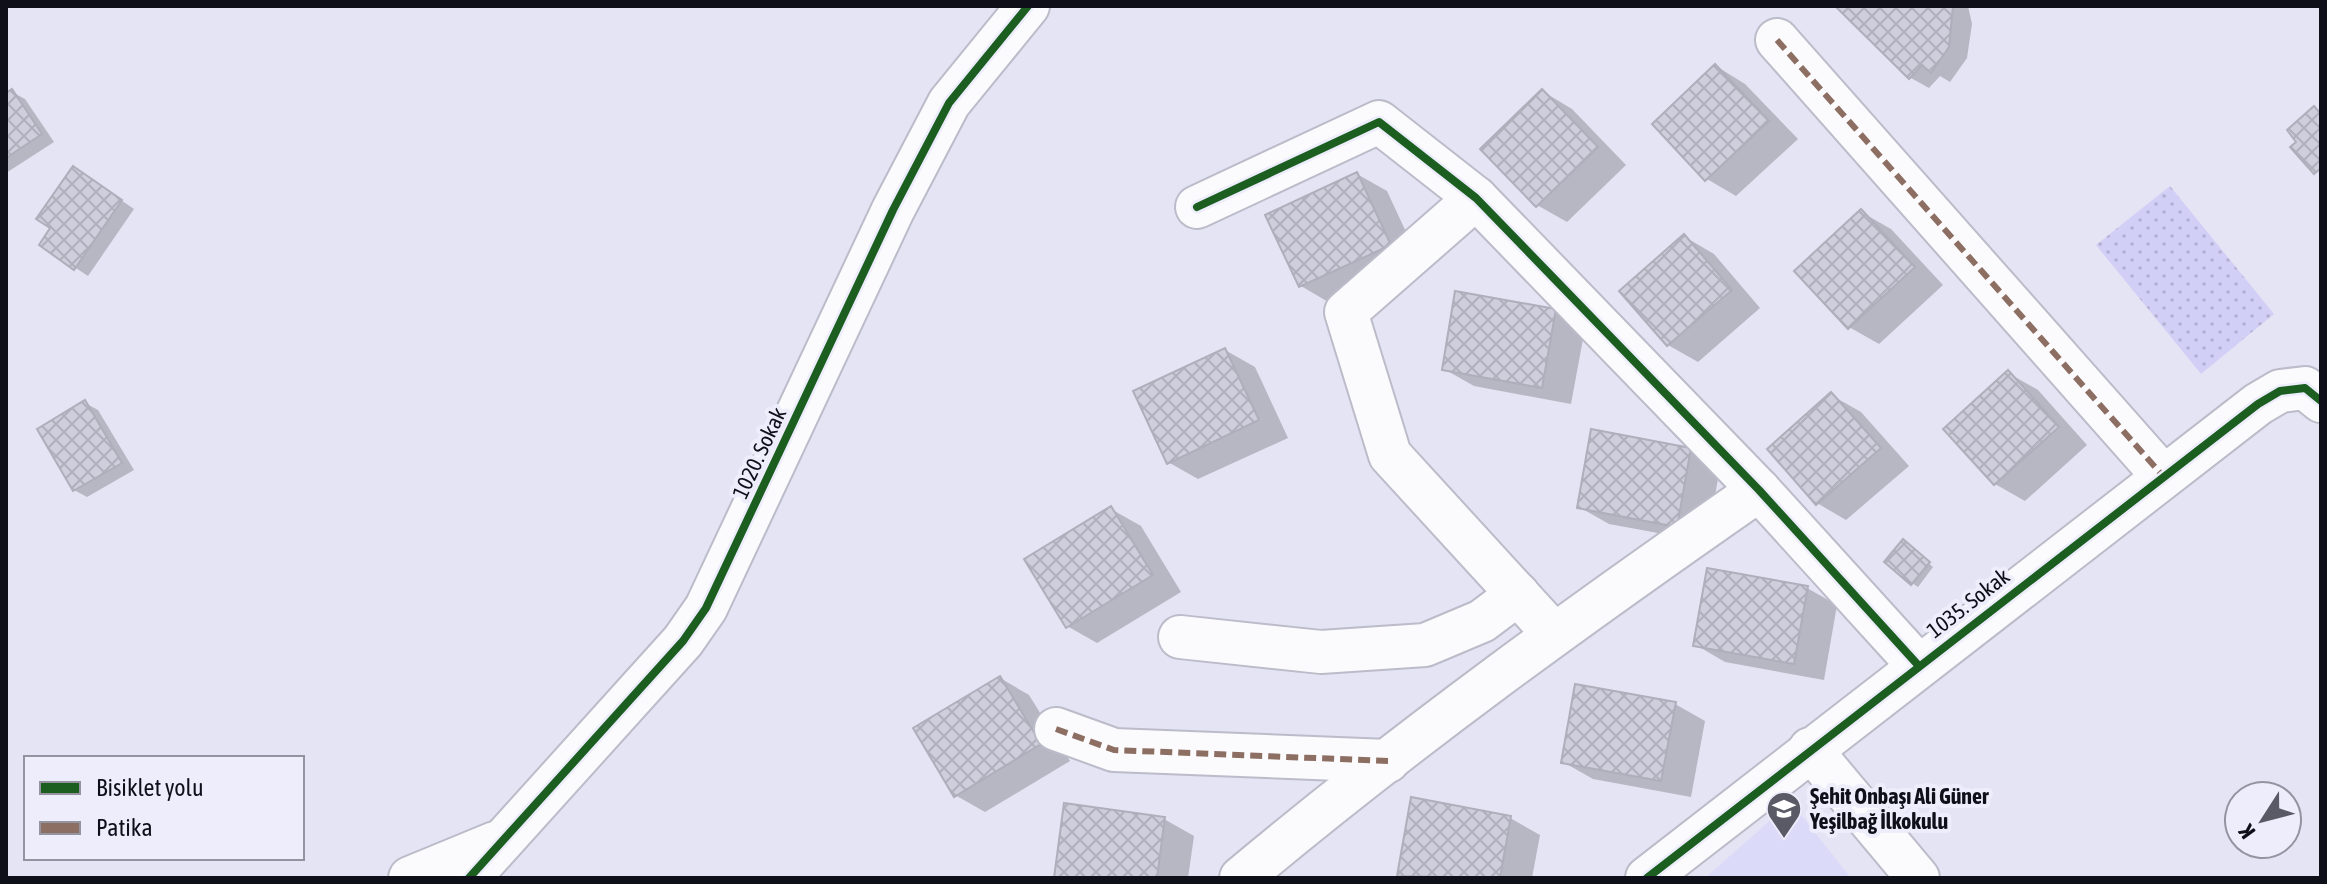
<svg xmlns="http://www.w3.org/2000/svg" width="2327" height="884" font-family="'Asap Condensed',sans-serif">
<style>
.built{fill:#dcdaf9}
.green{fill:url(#green-dots)}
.shadow{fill:#0003}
.building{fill:url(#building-cross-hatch);stroke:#afaebb;stroke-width:2}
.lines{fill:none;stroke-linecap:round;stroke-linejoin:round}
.minor-casing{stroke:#bcbbc9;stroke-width:46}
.minor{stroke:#fbfbfd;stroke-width:42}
.quiet{stroke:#8d6e63;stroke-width:6;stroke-dasharray:12 6;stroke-linecap:butt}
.cycleway-casing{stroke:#ededfb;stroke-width:13}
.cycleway{stroke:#1b5e20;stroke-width:8}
.labels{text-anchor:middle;stroke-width:8;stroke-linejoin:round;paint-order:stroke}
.street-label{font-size:22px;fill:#0f0f1a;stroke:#ededfb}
.poi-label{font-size:22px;font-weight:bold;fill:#0f0f1a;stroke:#ededfb;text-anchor:start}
</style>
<defs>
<pattern id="green-dots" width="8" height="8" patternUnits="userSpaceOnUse" patternTransform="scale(2)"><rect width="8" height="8" fill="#d1cff6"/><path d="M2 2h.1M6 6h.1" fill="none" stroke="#b2b1d2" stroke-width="1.8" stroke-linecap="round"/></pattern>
<pattern id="building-cross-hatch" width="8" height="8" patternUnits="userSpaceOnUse" patternTransform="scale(2)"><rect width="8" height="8" fill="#cecedc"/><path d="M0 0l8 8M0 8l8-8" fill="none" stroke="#b0b0bc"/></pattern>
</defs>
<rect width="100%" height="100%" fill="#e5e4f4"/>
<path class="built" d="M1791,802L1851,878H1705Z"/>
<path class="green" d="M2170,186L2274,314L2201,374L2096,245Z"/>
<g class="shadow">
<path d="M1841,6H1968L1972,24L1967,58L1950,82L1940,76L1929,88L1911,78Z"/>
<path d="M1716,66L1745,84L1798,139L1736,196L1707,179Z"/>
<path d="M1542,91L1572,109L1626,165L1567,222L1537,205Z"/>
<path d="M12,92L25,99L54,142L6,173V95Z"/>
<path d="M1357,174L1387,191L1420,262L1330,303L1301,286Z"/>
<path d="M86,176L134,209L88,276L41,245Z"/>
<path d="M1861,212L1891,229L1943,285L1879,344L1849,327Z"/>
<path d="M1685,237L1714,254L1760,308L1698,362L1668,345Z"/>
<path d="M1555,311L1585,328L1571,404L1474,386L1444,369Z"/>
<path d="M1225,350L1255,367L1288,438L1198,479L1168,462Z"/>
<path d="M2008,373L2038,390L2087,445L2025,501L1995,484L1946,429Z"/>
<path d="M1831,395L1861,412L1909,466L1846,520L1817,503Z"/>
<path d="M85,403L98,410L134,470L87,497L74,490Z"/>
<path d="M1691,450L1720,467L1707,542L1609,524L1579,507Z"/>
<path d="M1111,509L1141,526L1181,592L1097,643L1067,626Z"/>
<path d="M1907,545L1933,567L1918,587L1912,583Z"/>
<path d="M1807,588L1837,605L1824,680L1725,662L1696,645Z"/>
<path d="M1000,678L1029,695L1070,761L985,812L955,795Z"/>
<path d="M1675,704L1705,721L1691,797L1593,779L1563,762Z"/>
<path d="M1510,818L1540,835L1532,878H1404L1399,875Z"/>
<path d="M1164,819L1194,836L1188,878H1056Z"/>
</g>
<g class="building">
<path d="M1835,6H1953L1949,47L1931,73L1922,65L1909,79Z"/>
<path d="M1715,64L1769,121L1705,181L1652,124Z"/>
<path d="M12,89L42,134L6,158V93Z"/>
<path d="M1542,89L1598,147L1536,207L1480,149Z"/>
<path d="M2314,106L2321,114V168L2314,174L2290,147L2296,142L2287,130Z"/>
<path d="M73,166L122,200L74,270L39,245L50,228L36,219Z"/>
<path d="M1357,172L1391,245L1299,287L1265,215Z"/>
<path d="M1861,209L1915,267L1848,329L1794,271Z"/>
<path d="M1684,234L1732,290L1667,346L1619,291Z"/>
<path d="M1455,291L1556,309L1542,388L1442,370Z"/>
<path d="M1225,348L1259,420L1167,464L1133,391Z"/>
<path d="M2008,370L2059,427L1994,485L1943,429Z"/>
<path d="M1831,392L1881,448L1816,505L1767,449Z"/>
<path d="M85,400L122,463L73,491L37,429Z"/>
<path d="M1591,429L1691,448L1677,527L1577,508Z"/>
<path d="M1111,506L1153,575L1066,628L1024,559Z"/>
<path d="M1903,539L1930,562L1911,585L1884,562Z"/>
<path d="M1707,568L1808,586L1794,664L1693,646Z"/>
<path d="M1000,676L1041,744L954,797L913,728Z"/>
<path d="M1575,684L1676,702L1661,781L1561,763Z"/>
<path d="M1411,797L1511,816L1500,878L1397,876Z"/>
<path d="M1064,803L1165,817L1157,878H1054Z"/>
</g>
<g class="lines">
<defs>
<g id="minor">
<path d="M1777,40L2163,476"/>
<path d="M1476,198L1346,312L1390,455L1553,633"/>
<path d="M1197,207L1379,122L1476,198L1759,490L1918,665"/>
<path d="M1180,637L1321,652L1425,645L1482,621L1518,594"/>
<path d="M1056,729L1114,750L1388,761"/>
<path d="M1810,749L1918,878"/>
<path d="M410,878L495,843"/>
<path d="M469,878L683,641L706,608L893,210L949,103L1028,6"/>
<path d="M1241,878C1407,739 1582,613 1759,490"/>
<path d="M1647,878L2258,404L2280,391L2305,388L2321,401"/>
</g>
</defs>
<use href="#minor" class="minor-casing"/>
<use href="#minor" class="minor"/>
<g class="quiet">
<path d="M1777,40L2163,476"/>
<path d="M1056,729L1114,750L1388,761"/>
</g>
<defs>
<g id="cycleway">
<path d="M1197,207L1379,122L1476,198L1759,490L1918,665"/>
<path d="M469,878L683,641L706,608L893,210L949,103L1028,6"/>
<path d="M1647,878L2258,404L2280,391L2305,388L2321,401"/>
</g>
</defs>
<use href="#cycleway" class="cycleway-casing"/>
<use href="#cycleway" class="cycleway"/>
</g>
<defs>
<symbol id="school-pin" viewBox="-11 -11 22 30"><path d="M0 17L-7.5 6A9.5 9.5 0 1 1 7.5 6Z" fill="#5a5a66" stroke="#ededfb"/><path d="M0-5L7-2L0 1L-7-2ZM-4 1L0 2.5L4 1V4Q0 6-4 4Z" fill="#fff"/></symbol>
</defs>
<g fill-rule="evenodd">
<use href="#school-pin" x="1764" y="789" width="40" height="54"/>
</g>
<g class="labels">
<g class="street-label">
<text transform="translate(759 453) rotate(-65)" y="8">1020. Sokak</text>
<text transform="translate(1968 603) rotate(-38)" y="8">1035. Sokak</text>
</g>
<g class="poi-label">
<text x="1810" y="804">Şehit Onbaşı Ali Güner<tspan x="1810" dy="25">Yeşilbağ İlkokulu</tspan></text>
</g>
</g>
<rect width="2327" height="884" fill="none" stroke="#0f0f1a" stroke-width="16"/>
<rect x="24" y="756" width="280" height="104" fill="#ededfb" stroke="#9494a1" stroke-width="2"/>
<rect x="40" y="782" width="40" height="12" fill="#1b5e20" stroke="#9494a1" stroke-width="2"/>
<text x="96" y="796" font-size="24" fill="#0f0f1a">Bisiklet yolu</text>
<rect x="40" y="822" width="40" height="12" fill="#8d6e63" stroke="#9494a1" stroke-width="2"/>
<text x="96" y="836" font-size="24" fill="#0f0f1a">Patika</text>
<g transform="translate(2263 820) rotate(234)"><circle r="38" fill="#ededfb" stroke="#9494a1" stroke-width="2"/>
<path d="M0-6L14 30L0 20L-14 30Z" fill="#5a5a66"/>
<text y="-12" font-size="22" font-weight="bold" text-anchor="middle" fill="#0f0f1a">K</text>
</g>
</svg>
